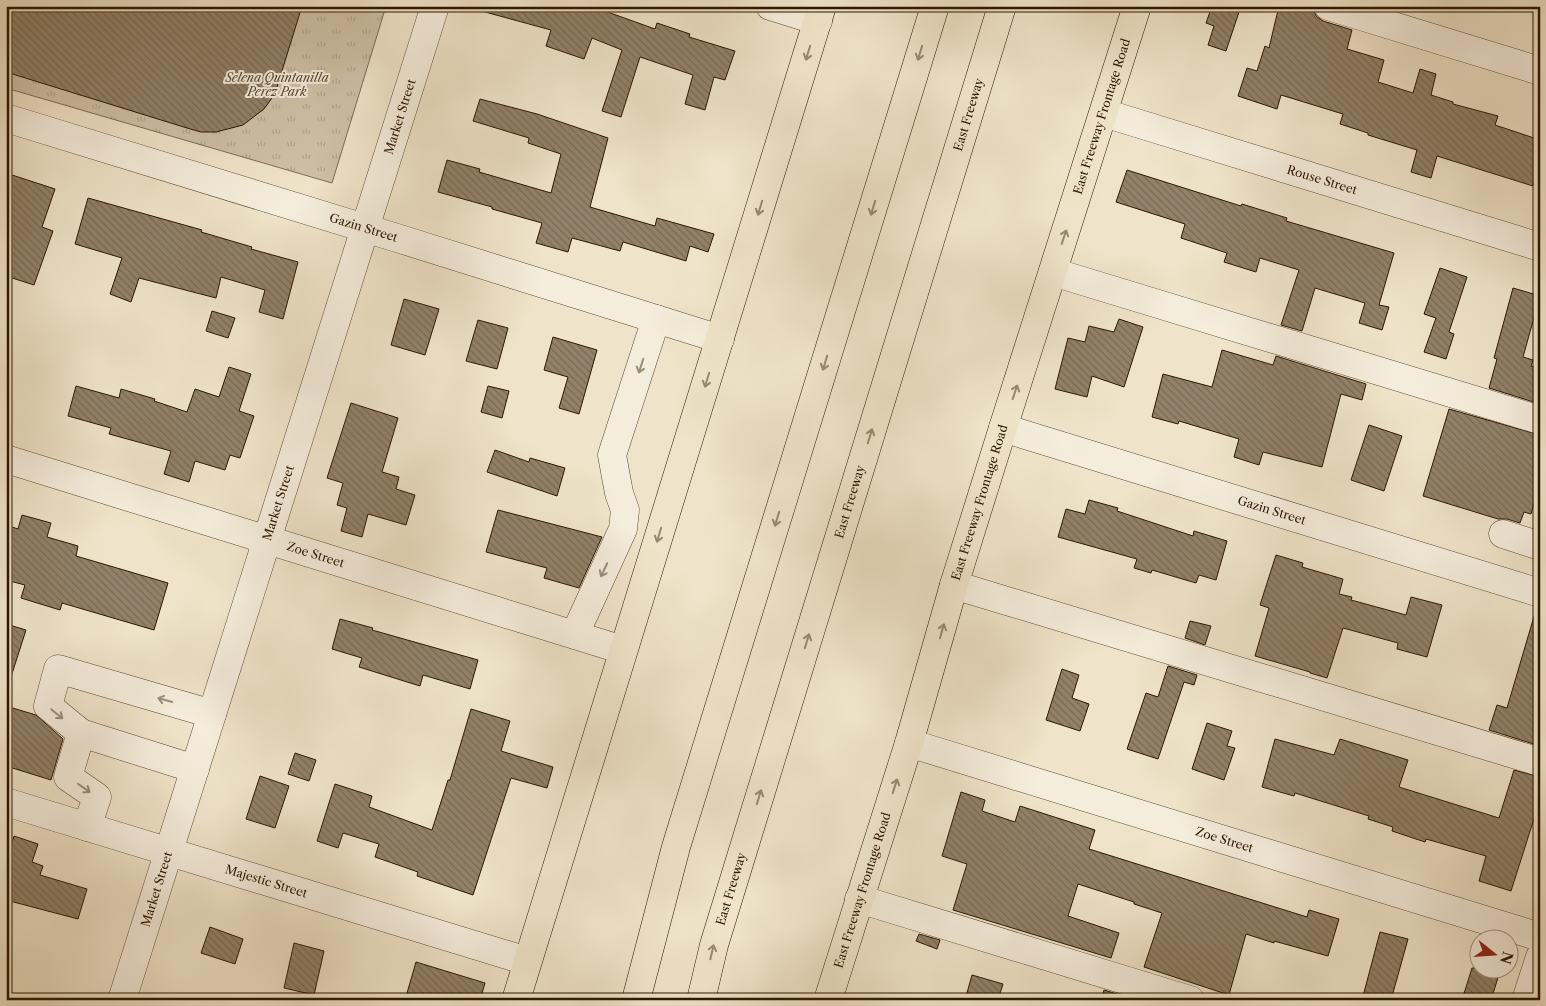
<svg xmlns="http://www.w3.org/2000/svg" width="1546" height="1006" font-family="'Libre Caslon Text',serif">
<style>
.park{fill:url(#park-tufts);stroke:#7d6c54}
.building{fill:url(#building-back-hatch);stroke:#2c1700}
.lines{fill:none;stroke-linecap:round;stroke-linejoin:round}
.minor-casing{stroke:#5d4a32;stroke-width:29}
.major-casing{stroke:#2c1700;stroke-width:29}
.highway-casing{stroke:#2c1700;stroke-width:29}
.minor{stroke:#f5eddc;stroke-width:28}
.major{stroke:#efe4c9;stroke-width:28}
.highway{stroke:#efe4c9;stroke-width:28}
.oneway{stroke:#97886f}
.oneway2{stroke:#9b8d79}
.labels{text-anchor:middle;stroke-width:4;stroke-linejoin:round;paint-order:stroke}
.park-label{font-size:12px;font-style:italic;fill:#5d4a32;stroke:#f5eddc}
.street-label{font-size:12px;fill:#2c1700;stroke:#f5eddc}
</style>
<defs>
<pattern id="park-tufts" width="24" height="20" patternUnits="userSpaceOnUse" patternTransform="scale(1.25)"><rect width="24" height="20" fill="#cec1a7"/><path d="M3 7l-1-3M5 7V3M7 7l1-3M15 17l-1-3M17 17v-4M19 17l1-3" fill="none" stroke="#b1a58e"/></pattern>
<pattern id="building-back-hatch" width="6" height="6" patternUnits="userSpaceOnUse" patternTransform="scale(1.25)"><rect width="6" height="6" fill="#918269"/><path d="M-1 5l2 2M0 0l6 6M5-1l2 2" fill="none" stroke="#776954"/></pattern>
</defs>
<rect width="100%" height="100%" fill="#efe4c9"/>
<filter id="stains"><feTurbulence type="fractalNoise" baseFrequency=".004" numOctaves="4"/><feColorMatrix values="0 0 0 0 .2 0 0 0 0 .09 0 0 0 0 .02 0 0 0 .5 -.17"/></filter>
<radialGradient id="worn" r=".72"><stop offset=".6" stop-color="#630" stop-opacity="0"/><stop offset="1" stop-color="#630" stop-opacity=".3"/></radialGradient>
<path class="park" d="M6,6H386L332,183L6,88Z"/>
<g class="building">
<path d="M6,6H302L277,87L272,98L264,109L243,125L216,132H201L187,128L6,72Z"/>
<path d="M486,6H603L602,10L655,29L657,23L690,34L689,37L735,51L725,80L714,77L705,110L685,104L693,75L640,57L621,117L602,111L622,50L592,38L584,59L546,46L551,30L485,12Z"/>
<path d="M1212,6H1241L1226,51L1208,45L1214,26L1206,23Z"/>
<path d="M1279,6H1290L1314,12L1317,17L1323,21L1352,30L1347,49L1384,60L1378,82L1413,93L1420,69L1436,74L1431,95L1453,102V104L1498,116L1495,125L1540,140V166L1533,186L1437,156L1431,178L1411,172L1417,150L1368,135V133L1340,124L1343,114L1281,95L1277,109L1238,96L1247,68L1257,71L1265,46L1269,48Z"/>
<path d="M480,99L537,114L608,138L590,207L655,226L657,218L714,234L708,252L690,246L686,261L623,242L620,251L572,238L568,252L536,243L542,223L492,209V207L438,192L447,160L480,169L479,172L551,193L561,154L528,143L529,138L473,121Z"/>
<path d="M1127,170L1241,206L1242,204L1287,218L1286,221L1394,253L1379,305L1389,307L1382,330L1359,323L1365,303L1315,288L1302,331L1281,325L1299,270L1260,258L1256,272L1224,262L1227,253L1181,238L1185,224L1116,202Z"/>
<path d="M6,173L55,189L42,227L53,231L34,285L6,276Z"/>
<path d="M88,198L202,230L201,232L252,247L251,249L298,262L283,319L259,312L265,290L221,277L216,298L139,278L131,302L110,294L122,258L75,244Z"/>
<path d="M1440,268L1467,277L1449,332L1454,334L1446,359L1424,352L1436,318L1424,314Z"/>
<path d="M1513,288L1540,296L1523,357L1533,360L1531,366L1540,369V404L1489,388L1497,359L1494,358Z"/>
<path d="M404,299L439,309L425,355L391,345Z"/>
<path d="M212,311L235,318L228,338L206,331Z"/>
<path d="M1119,319L1143,327L1124,387L1092,376L1087,397L1055,389L1068,338L1085,342L1089,326L1114,332Z"/>
<path d="M478,320L508,328L497,369L466,361Z"/>
<path d="M553,337L597,350L579,414L559,408L568,377L544,370Z"/>
<path d="M1222,350L1273,365L1276,356L1366,384L1362,400L1341,394L1322,467L1263,452L1259,465L1234,457L1239,439L1179,421L1178,424L1152,417L1163,374L1212,387Z"/>
<path d="M229,367L251,374L239,411L254,416L240,458L230,455L225,470L195,461L189,482L164,474L171,451L109,434L111,428L68,416L76,386L119,398L121,389L155,399L154,401L187,412L195,389L219,397Z"/>
<path d="M488,386L509,391L502,418L481,412Z"/>
<path d="M351,403L398,418L382,472L399,477L396,489L415,495L406,525L368,514L362,537L341,531L347,508L337,505L343,483L327,478Z"/>
<path d="M1449,409L1540,435V483L1531,514L1524,512L1520,523L1507,519H1498L1423,496Z"/>
<path d="M1369,425L1402,436L1384,491L1351,480Z"/>
<path d="M495,450L529,462L530,458L565,468L557,496L487,472Z"/>
<path d="M1089,500L1118,508L1117,511L1193,536L1194,531L1227,541L1216,580L1199,575L1196,583L1152,570L1151,573L1134,568L1137,559L1058,537L1066,509L1085,514Z"/>
<path d="M498,510L602,537L579,588L544,578L547,568L486,552Z"/>
<path d="M22,515L51,523L47,537L78,546L76,556L168,583L154,630L62,603L60,610L21,598L25,585L6,580V525L18,529Z"/>
<path d="M1276,555L1303,563L1302,567L1343,579L1339,594L1352,597L1351,600L1406,615L1411,597L1442,605L1427,657L1397,649L1398,643L1343,628L1327,678L1310,673V672L1255,656L1269,608L1260,605Z"/>
<path d="M1535,613H1540V746L1489,730L1497,705L1507,708Z"/>
<path d="M340,619L373,628L372,630L478,660L470,689L423,675L420,686L359,667L362,658L332,649Z"/>
<path d="M1190,621L1211,626L1205,645L1185,638Z"/>
<path d="M6,624L26,630L10,680L6,679Z"/>
<path d="M1168,666L1197,675L1194,685L1184,682L1158,759L1127,749L1146,693L1158,697Z"/>
<path d="M1062,669L1079,675L1072,698L1089,704L1080,731L1046,720Z"/>
<path d="M6,706L36,715L63,739L51,780L6,766Z"/>
<path d="M471,709L510,721L501,751L553,767L547,788L511,778L473,895L417,876L418,872L375,857L379,844L343,833L338,848L317,841L335,784L372,796L369,807L432,830L448,780H450Z"/>
<path d="M1207,723L1232,731L1227,746L1235,748L1224,780L1192,769Z"/>
<path d="M1275,739L1334,755L1340,739L1408,760L1399,787L1499,818L1514,770L1540,777V800L1511,891L1479,881L1486,856L1426,839L1425,842L1392,831L1393,827L1368,819L1369,816L1295,793L1294,796L1262,787Z"/>
<path d="M295,753L316,760L309,781L288,774Z"/>
<path d="M260,776L289,786L275,828L246,819Z"/>
<path d="M961,792L985,800L982,811L1015,822L1020,806L1095,830L1089,849L1307,917L1309,910L1339,919L1328,956L1274,941V943L1246,934L1229,995L1144,967L1162,913L1134,904V902L1078,884L1068,916L1119,933L1111,958L953,910L967,864L942,856Z"/>
<path d="M14,836L38,844L32,862L43,866L40,875L87,889L78,919L6,900V861Z"/>
<path d="M210,927L243,939L235,964L201,953Z"/>
<path d="M1380,932L1408,939L1391,1000H1362Z"/>
<path d="M919,934L940,940L937,949L916,941Z"/>
<path d="M294,943L324,951L314,995L284,988Z"/>
<path d="M416,962L485,983L480,1000H405Z"/>
<path d="M1472,968H1501L1491,1000H1462Z"/>
<path d="M972,975L1003,984L998,1000H965Z"/>
<path d="M1104,990L1136,1000H1101Z"/>
</g>
<g class="lines">
<defs>
<g id="minor">
<path d="M770,6L818,21"/>
<path d="M1328,6L1540,71"/>
<path id="s1" d="M1104,113L1540,247"/>
<path id="s2" d="M6,118L397,238L720,339"/>
<path d="M1053,272L1540,420"/>
<path id="s3" d="M1003,428L1540,593"/>
<path id="s4" d="M6,459L623,650"/>
<path d="M1503,534L1540,546"/>
<path d="M954,585L1540,762"/>
<path d="M575,634L623,529L625,510L619,493L612,455L656,319"/>
<path d="M81,733L68,777L97,797L87,827"/>
<path id="s5" d="M909,743L1540,937"/>
<path d="M195,769L81,733L48,706L58,669L212,714"/>
<path id="s6" d="M6,802L527,961"/>
<path d="M859,899L1190,1000"/>
<path id="s7" d="M122,1000L435,6"/>
<path d="M1526,1000L1540,957"/>
</g>
<g id="major">
<path d="M516,1000L822,6"/>
<path id="s8" d="M828,1000L909,743L954,585L1003,428L1137,6"/>
</g>
<g id="highway">
<path d="M636,1000L676,847L935,6"/>
<path id="s9" d="M701,1000L714,945L1002,6"/>
</g>
</defs>
<use href="#minor" class="minor-casing"/>
<use href="#major" class="major-casing"/>
<use href="#highway" class="highway-casing"/>
<use href="#minor" class="minor"/>
<use href="#major" class="major"/>
<use href="#highway" class="highway"/>
</g>
<defs><path id="oneway-shaft" d="M-6 0H5M1.5-3L5.5 0L1.5 3" fill="none" stroke-width="1.6" stroke-linecap="round" stroke-linejoin="round" transform="scale(1.25)"/></defs>
<g class="oneway">
<use href="#oneway-shaft" transform="translate(808 53) rotate(107)"/>
<use href="#oneway-shaft" transform="translate(920 53) rotate(107)"/>
<use href="#oneway-shaft" transform="translate(760 208) rotate(107)"/>
<use href="#oneway-shaft" transform="translate(873 208) rotate(107)"/>
<use href="#oneway-shaft" transform="translate(1064 237) rotate(-72)"/>
<use href="#oneway-shaft" transform="translate(825 363) rotate(107)"/>
<use href="#oneway-shaft" transform="translate(707 380) rotate(107)"/>
<use href="#oneway-shaft" transform="translate(1015 392) rotate(-72)"/>
<use href="#oneway-shaft" transform="translate(870 436) rotate(-73)"/>
<use href="#oneway-shaft" transform="translate(777 519) rotate(107)"/>
<use href="#oneway-shaft" transform="translate(659 535) rotate(107)"/>
<use href="#oneway-shaft" transform="translate(942 631) rotate(-74)"/>
<use href="#oneway-shaft" transform="translate(807 641) rotate(-73)"/>
<use href="#oneway-shaft" transform="translate(895 786) rotate(-72)"/>
<use href="#oneway-shaft" transform="translate(759 797) rotate(-73)"/>
<use href="#oneway-shaft" transform="translate(712 952) rotate(-77)"/>
</g>
<g class="oneway2">
<use href="#oneway-shaft" transform="translate(641 366) rotate(108)"/>
<use href="#oneway-shaft" transform="translate(604 570) rotate(115)"/>
<use href="#oneway-shaft" transform="translate(165 700) rotate(-164)"/>
<use href="#oneway-shaft" transform="translate(57 714) rotate(39)"/>
<use href="#oneway-shaft" transform="translate(84 788) rotate(35)"/>
</g>
<g class="labels">
<g class="park-label">
<text x="277" y="82">Selena Quintanilla<tspan x="277" dy="14">Perez Park</tspan></text>
</g>
<g class="street-label">
<text dy="4" stroke="none"><textPath href="#s9" startOffset="925">East Freeway</textPath></text>
<text dy="4" stroke="none"><textPath href="#s8" startOffset="925">East Freeway Frontage Road</textPath></text>
<text dy="4" stroke="none"><textPath href="#s7" startOffset="926">Market Street</textPath></text>
<text dy="4" stroke="none"><textPath href="#s1" startOffset="228">Rouse Street</textPath></text>
<text dy="4" stroke="none"><textPath href="#s2" startOffset="374">Gazin Street</textPath></text>
<text dy="4" stroke="none"><textPath href="#s9" startOffset="520">East Freeway</textPath></text>
<text dy="4" stroke="none"><textPath href="#s8" startOffset="520">East Freeway Frontage Road</textPath></text>
<text dy="4" stroke="none"><textPath href="#s7" startOffset="521">Market Street</textPath></text>
<text dy="4" stroke="none"><textPath href="#s3" startOffset="281">Gazin Street</textPath></text>
<text dy="4" stroke="none"><textPath href="#s4" startOffset="324">Zoe Street</textPath></text>
<text dy="4" stroke="none"><textPath href="#s5" startOffset="330">Zoe Street</textPath></text>
<text dy="4" stroke="none"><textPath href="#s6" startOffset="272">Majestic Street</textPath></text>
<text dy="4" stroke="none"><textPath href="#s7" startOffset="116">Market Street</textPath></text>
<text dy="4" stroke="none"><textPath href="#s9" startOffset="115">East Freeway</textPath></text>
<text dy="4" stroke="none"><textPath href="#s8" startOffset="115">East Freeway Frontage Road</textPath></text>
</g>
</g>
<rect width="1546" height="1006" fill="none" stroke="#efe4c9" stroke-width="25"/>
<rect x="8" y="8" width="1531" height="991" fill="none" stroke="#2c1700" stroke-width="2.5"/>
<rect x="12" y="12" width="1521" height="981" fill="none" stroke="#2c1700"/>
<g transform="translate(1494 954) rotate(107)"><circle r="24" fill="#f5eddc" stroke="#a59784"/>
<path d="M0-4L9 19L0 12L-9 19Z" fill="#8f2418"/>
<text y="-8" font-size="14" font-weight="bold" text-anchor="middle" fill="#2c1700">N</text>
</g>
<rect width="100%" height="100%" filter="url(#stains)"/>
<rect width="100%" height="100%" fill="url(#worn)"/>
</svg>
